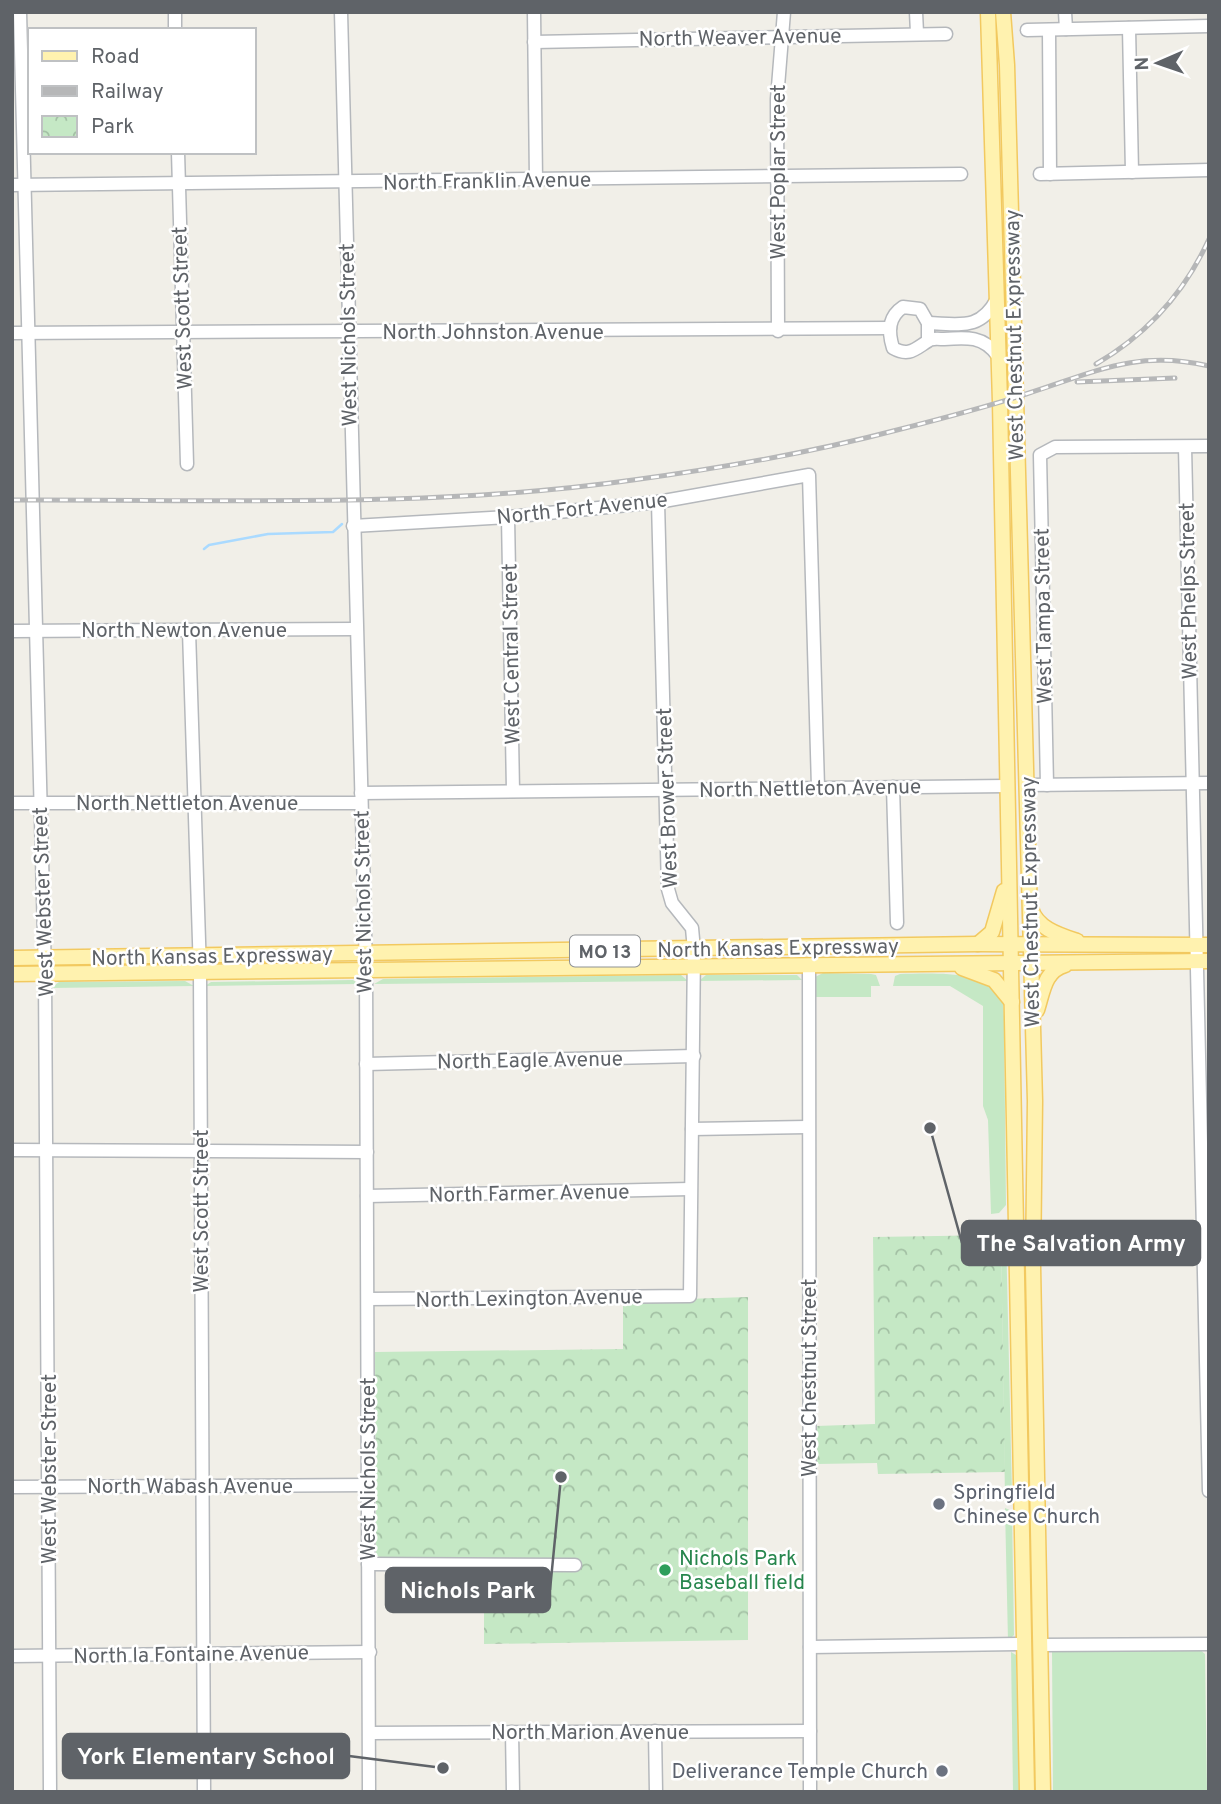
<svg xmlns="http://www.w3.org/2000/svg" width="1221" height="1804" font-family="Overpass,sans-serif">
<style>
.grass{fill:#c5e8c5}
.park{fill:url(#park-crowns)}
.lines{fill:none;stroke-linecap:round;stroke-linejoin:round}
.stream{stroke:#aadaff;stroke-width:2.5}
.minor-casing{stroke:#b5b8bc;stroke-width:15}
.major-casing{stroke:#f2c960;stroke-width:17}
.minor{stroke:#fff;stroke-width:12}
.major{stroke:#fff2af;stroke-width:14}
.rail-casing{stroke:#b6b7b8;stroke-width:5}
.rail{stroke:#fff;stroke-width:2.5;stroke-dasharray:8;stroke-linecap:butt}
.worship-dot{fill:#6b7280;stroke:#fff;stroke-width:2.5}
.leisure-dot{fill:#2e9e5b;stroke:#fff;stroke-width:2.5}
.labels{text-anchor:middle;stroke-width:5;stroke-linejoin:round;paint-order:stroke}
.shield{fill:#fff;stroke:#8f9295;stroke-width:2}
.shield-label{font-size:19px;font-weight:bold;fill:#5f6368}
.street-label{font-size:21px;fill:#5f6368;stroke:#fff}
.worship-label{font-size:21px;fill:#5b616d;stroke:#fff;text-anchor:start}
.leisure-label{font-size:21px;fill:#27864d;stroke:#fff;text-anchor:start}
.leader{fill:none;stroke:#5f6368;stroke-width:2.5}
.callout-dot{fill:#5f6368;stroke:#fff;stroke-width:2.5}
.callout{fill:#5f6368;stroke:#5f6368;stroke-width:2.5}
.callout-label{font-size:23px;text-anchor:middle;font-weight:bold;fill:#fff}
</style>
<defs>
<pattern id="park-crowns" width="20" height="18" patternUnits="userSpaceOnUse" patternTransform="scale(1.75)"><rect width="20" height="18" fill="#c5e8c5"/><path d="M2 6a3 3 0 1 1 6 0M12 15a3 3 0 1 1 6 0" fill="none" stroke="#a3c0a4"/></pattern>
</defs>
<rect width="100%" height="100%" fill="#f1efe8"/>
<g class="grass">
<path d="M823,973L871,974L876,975L880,986H871V997H812L813,978Z"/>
<path d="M900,974C925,974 985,969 1000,995C1004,1002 1004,1014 1004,1022L1006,1205L999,1213L991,1214L988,1120L983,1106V1006L950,986H893L895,976Z"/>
<path d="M681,975L688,981L374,984L383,979Z"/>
<path d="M706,975H797L802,980L699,981Z"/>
<path d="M353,980L359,984L205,986L211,982Z"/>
<path d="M185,981L194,986L51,988L59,982Z"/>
<path d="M991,1222L1001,1224L1006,1234L1012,1494L1005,1499L1001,1236L991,1235Z"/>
<path d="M1005,1508L1012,1511L1014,1635L1008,1641Z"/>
<path d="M1199,1649L1205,1654L1207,1792H1053L1052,1652Z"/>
<path d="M1011,1652L1016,1655L1019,1792H1013Z"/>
</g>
<g class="park">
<path d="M1001,1235L1005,1472L878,1474L877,1463L817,1464L816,1426L875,1424L873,1237Z"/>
<path d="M748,1297V1640L484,1644V1570L383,1559L376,1555L375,1352L623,1349V1301Z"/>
</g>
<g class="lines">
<path class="stream" d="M204,549L209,545L268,534L333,532L342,524"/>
<defs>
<g id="minor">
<path d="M20,12L45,974L50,1792"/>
<path d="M175,12V30"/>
<path d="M341,12L366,970L369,1792"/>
<path d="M534,12L536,181"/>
<path d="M916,12L917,33"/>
<path d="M1065,12L1066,29"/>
<path d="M1129,28L1132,172"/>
<path d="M1027,30L1209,26"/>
<path d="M1049,30L1050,174"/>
<path d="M534,42L946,34"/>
<path d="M178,152L187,464"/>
<path d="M1040,174L1209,170"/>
<path d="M12,185L961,174"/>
<path d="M928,323C960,324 980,331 997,299"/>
<path d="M778,331L777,99L784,12"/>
<path d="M12,333L890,328"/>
<path d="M928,339V323L920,309L903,307C888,317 888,332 893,348C909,357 915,349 928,341C931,338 939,339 944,339C967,337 984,336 998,356"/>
<path d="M1185,447L1209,1491"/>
<path d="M508,517L513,791"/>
<path d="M353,526L508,517L658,502L809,475L818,787"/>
<path d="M12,631L356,629"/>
<path d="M189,631L200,972L204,1792"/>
<path d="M1028,785L1209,783"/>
<path d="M1047,785L1040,455L1055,447L1209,446"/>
<path d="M893,787L897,923"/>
<path d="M361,793L1007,786"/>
<path d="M12,803H361"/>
<path d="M809,965L810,1792"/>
<path d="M366,1064L694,1056"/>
<path d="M692,1129L807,1127"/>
<path d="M12,1150L367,1152"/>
<path d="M367,1196L690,1189"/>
<path d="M368,1299L690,1296L694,950L692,928L672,903L668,889L658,502"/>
<path d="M12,1487L368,1485"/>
<path d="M368,1564L575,1565"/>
<path d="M1040,1645L1209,1644"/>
<path d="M810,1647L1024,1644"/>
<path d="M12,1656L370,1652"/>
<path d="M655,1731L656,1792"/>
<path d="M512,1732L513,1792"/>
<path d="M370,1733L810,1731"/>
</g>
<g id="major">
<path d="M988,12L1000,402L1027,1792"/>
<path d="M1003,12L1007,65L1035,1101L1033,1266L1043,1792"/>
<path d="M1031,908C1036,928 1059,935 1077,941"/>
<path d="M978,944L992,932L1004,891"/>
<path d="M12,958L978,944L1209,945"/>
<path d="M962,968L994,980L1012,1002"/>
<path d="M12,974L1209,961"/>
<path d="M1037,1010C1043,992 1044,971 1065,965"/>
</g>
</defs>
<use href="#minor" class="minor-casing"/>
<use href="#major" class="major-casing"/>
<use href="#minor" class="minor"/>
<use href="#major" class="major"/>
<defs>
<g id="rail">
<path d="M1096,364C1146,335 1185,292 1209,239"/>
<path d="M1077,382L1175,378"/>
<path d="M12,500C218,499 429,509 633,480C722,468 810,453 897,430C940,419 983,408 1026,394C1093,373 1135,349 1209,366"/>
</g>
</defs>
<use href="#rail" class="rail-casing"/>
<use href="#rail" class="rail"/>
</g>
<g class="worship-dot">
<circle cx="939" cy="1504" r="7"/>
<circle cx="942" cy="1771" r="7"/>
</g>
<circle class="leisure-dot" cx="665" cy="1570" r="7"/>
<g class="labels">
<rect class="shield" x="570" y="935.5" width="70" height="31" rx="5"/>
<g class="shield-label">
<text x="605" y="958">MO 13</text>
</g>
<g class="street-label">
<text transform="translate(740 37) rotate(-1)" y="7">North Weaver Avenue</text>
<text transform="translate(778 172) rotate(-90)" y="7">West Poplar Street</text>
<text transform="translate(487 181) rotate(-1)" y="7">North Franklin Avenue</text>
<text transform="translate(182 308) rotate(-92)" y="7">West Scott Street</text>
<text x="493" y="339">North Johnston Avenue</text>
<text transform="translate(348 335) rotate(-91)" y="7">West Nichols Street</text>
<text transform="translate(1014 335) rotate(-91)" y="7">West Chestnut Expressway</text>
<text transform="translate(582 508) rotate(-6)" y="7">North Fort Avenue</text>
<text transform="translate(1188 591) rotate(-91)" y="7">West Phelps Street</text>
<text transform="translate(1043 616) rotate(-91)" y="7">West Tampa Street</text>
<text x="184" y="637">North Newton Avenue</text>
<text transform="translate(511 654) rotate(-91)" y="7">West Central Street</text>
<text transform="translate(810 788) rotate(-1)" y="7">North Nettleton Avenue</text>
<text transform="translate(667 798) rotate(-92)" y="7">West Brower Street</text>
<text x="187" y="810">North Nettleton Avenue</text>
<text transform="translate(43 902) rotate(-92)" y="7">West Webster Street</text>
<text transform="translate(363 902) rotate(-91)" y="7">West Nichols Street</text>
<text transform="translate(1030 902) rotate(-91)" y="7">West Chestnut Expressway</text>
<text transform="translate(778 948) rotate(-1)" y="7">North Kansas Expressway</text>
<text transform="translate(212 956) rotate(-1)" y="7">North Kansas Expressway</text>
<text transform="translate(530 1060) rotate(-1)" y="7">North Eagle Avenue</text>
<text transform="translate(529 1193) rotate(-1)" y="7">North Farmer Avenue</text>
<text transform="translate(201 1211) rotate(-90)" y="7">West Scott Street</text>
<text transform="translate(529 1298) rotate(-1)" y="7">North Lexington Avenue</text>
<text transform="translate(809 1378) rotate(-90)" y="7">West Chestnut Street</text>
<text transform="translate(49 1469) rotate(-90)" y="7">West Webster Street</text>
<text transform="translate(368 1469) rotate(-90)" y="7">West Nichols Street</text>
<text x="190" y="1493">North Wabash Avenue</text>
<text transform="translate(191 1654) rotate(-1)" y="7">North la Fontaine Avenue</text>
<text x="590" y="1739">North Marion Avenue</text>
</g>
<g class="worship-label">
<text x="953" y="1499">Springfield<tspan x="953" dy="24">Chinese Church</tspan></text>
<text x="928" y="1778" text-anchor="end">Deliverance Temple Church</text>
</g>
<g class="leisure-label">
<text x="679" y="1565">Nichols Park<tspan x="679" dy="24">Baseball field</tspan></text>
</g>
</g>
<path class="leader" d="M930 1128L962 1243M561 1477L550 1590M443 1768L349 1756"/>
<g class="callout-dot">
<circle cx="930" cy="1128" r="7"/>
<circle cx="561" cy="1477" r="7"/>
<circle cx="443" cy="1768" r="7"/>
</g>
<g class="callout">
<rect x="962" y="1221" width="238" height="44" rx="7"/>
<rect x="386" y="1568" width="164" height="44" rx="7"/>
<rect x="63" y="1734" width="286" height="44" rx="7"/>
</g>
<g class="callout-label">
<text x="1081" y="1251">The Salvation Army</text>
<text x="468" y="1598">Nichols Park</text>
<text x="206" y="1764">York Elementary School</text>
</g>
<rect width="1221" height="1804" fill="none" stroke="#5f6368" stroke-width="28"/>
<rect x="28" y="28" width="228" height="126" fill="#ffffff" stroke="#bfc1c3" stroke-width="2"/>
<rect x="42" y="51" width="35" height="10" fill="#fff2af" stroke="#bfc1c3" stroke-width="2"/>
<text x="91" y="63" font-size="21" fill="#5f6368">Road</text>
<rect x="42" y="86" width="35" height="10" fill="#b6b7b8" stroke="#bfc1c3" stroke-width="2"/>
<text x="91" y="98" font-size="21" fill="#5f6368">Railway</text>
<rect x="42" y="116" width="35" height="21" fill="url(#park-crowns)" stroke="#bfc1c3" stroke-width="2"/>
<text x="91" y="133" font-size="21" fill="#5f6368">Park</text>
<g transform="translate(1158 63) rotate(268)" stroke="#ffffff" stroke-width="5" paint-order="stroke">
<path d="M0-5L12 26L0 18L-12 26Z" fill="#5f6368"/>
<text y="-10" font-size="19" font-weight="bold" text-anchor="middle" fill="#5f6368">N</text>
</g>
</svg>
